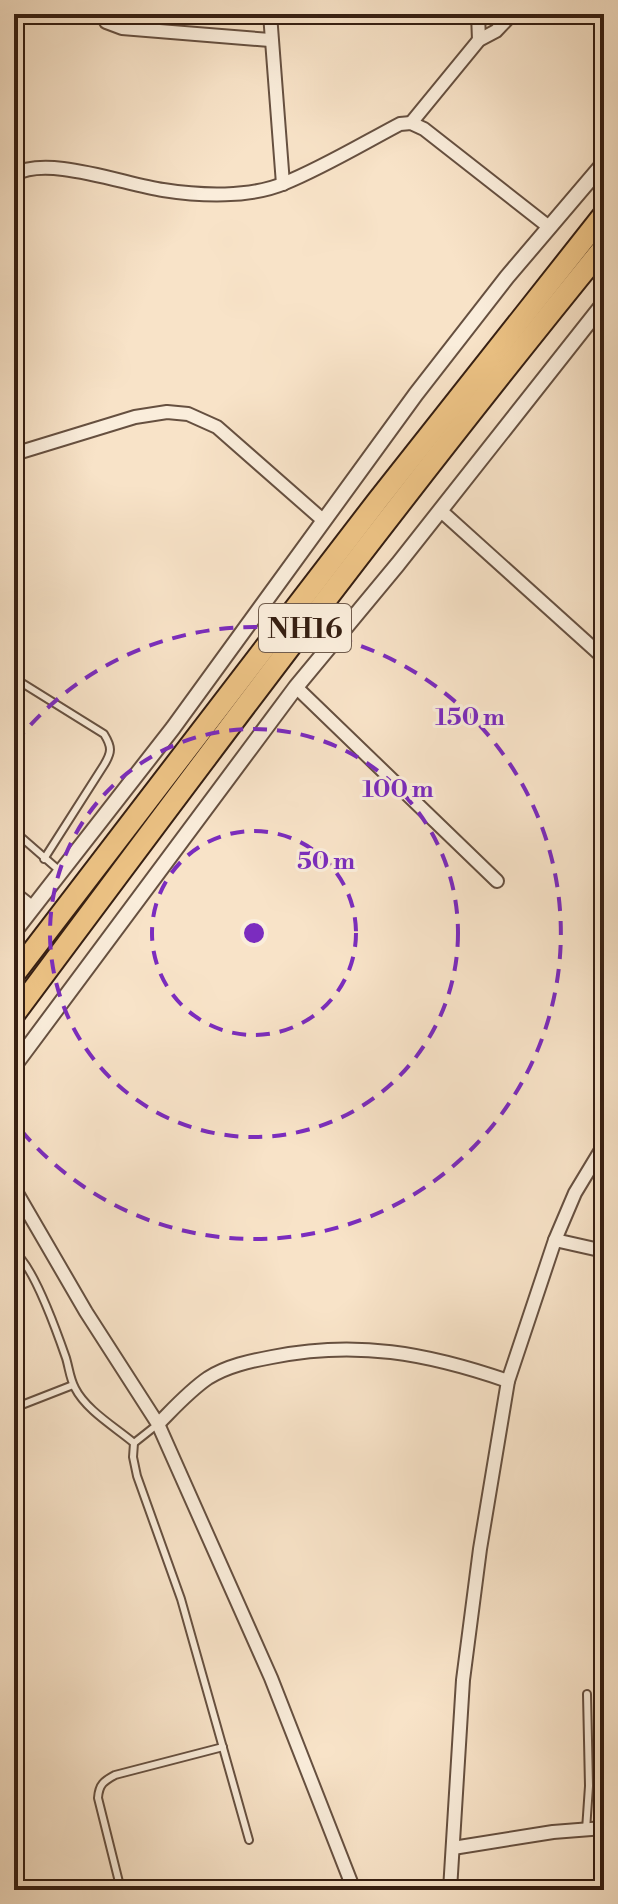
<svg xmlns="http://www.w3.org/2000/svg" width="618" height="1904" font-family="'Libre Bodoni',serif">
<style>
.lines{fill:none;stroke-linecap:round;stroke-linejoin:round}
.service-casing{stroke:#665040;stroke-width:10}
.minor-casing{stroke:#665040;stroke-width:16}
.tertiary-casing{stroke:#665040;stroke-width:18}
.trunk-casing{stroke:#361f12;stroke-width:24}
.service{stroke:#faeddb;stroke-width:6}
.minor{stroke:#faeddb;stroke-width:12}
.tertiary{stroke:#faeddb;stroke-width:14}
.trunk{stroke:#ecc284;stroke-width:20}
.ring{fill:none;stroke:#7b2cbf;stroke-width:4;stroke-dasharray:14 10}
.labels{text-anchor:middle;stroke-width:6;stroke-linejoin:round;paint-order:stroke}
.shield{fill:#faeddb;stroke:#715d4e;stroke-width:2}
.shield-label{font-size:28px;font-weight:bold;fill:#361f12}
.centre{fill:#7b2cbf;stroke:#faeddb;stroke-width:4}
.ring-label{font-size:24px;text-anchor:middle;font-weight:bold;fill:#7b2cbf;stroke:#faeddb;stroke-width:6;stroke-linejoin:round;paint-order:stroke}
</style>
<rect width="100%" height="100%" fill="#f8e3c8"/>
<filter id="stains"><feTurbulence type="fractalNoise" baseFrequency=".0025" numOctaves="4"/><feColorMatrix values="0 0 0 0 .2 0 0 0 0 .09 0 0 0 0 .02 0 0 0 .5 -.17"/></filter>
<radialGradient id="worn" r=".72"><stop offset=".6" stop-color="#630" stop-opacity="0"/><stop offset="1" stop-color="#630" stop-opacity=".3"/></radialGradient>
<g class="lines">
<defs>
<g id="service">
<path d="M14,678L104,734C112,747 112,752 104,765L44,859"/>
<path d="M14,831L61,872"/>
<path d="M14,1252C33,1264 58,1335 66,1358C69,1368 70,1379 75,1388C86,1410 115,1427 134,1443"/>
<path d="M14,1408L73,1385"/>
<path d="M158,1424L134,1443L133,1457L137,1476L181,1599L249,1840"/>
<path d="M586,1830L589,1786L587,1694"/>
<path d="M121,1890L98,1798C99,1784 104,1781 115,1775L223,1747"/>
</g>
<g id="minor">
<path d="M103,14L106,22L122,28L270,40"/>
<path d="M270,14L283,184"/>
<path d="M478,14L479,40"/>
<path d="M411,123L479,40L496,31L512,14"/>
<path d="M14,175C46,154 126,185 163,190C201,196 250,198 285,183C324,167 362,144 400,124L411,123L424,129L549,227"/>
<path d="M14,454L135,417L167,412L188,414L217,427L324,521"/>
<path d="M440,510L604,658"/>
<path d="M296,687L497,881"/>
<path d="M14,893L33,908"/>
<path d="M14,1188L86,1312L158,1424L271,1678L354,1890"/>
<path d="M555,1240L604,1251"/>
<path d="M158,1424C174,1408 189,1391 208,1378C227,1366 250,1361 272,1357C356,1340 427,1353 508,1381"/>
<path d="M453,1848L553,1832L604,1828"/>
<path d="M450,1890L463,1680L480,1549L508,1381L555,1240L575,1193L604,1145"/>
</g>
<g id="tertiary">
<path d="M14,932L173,728L416,394L507,277L604,163"/>
<path d="M14,1066L296,687L398,564L604,303"/>
</g>
<g id="trunk">
<path d="M14,975L378,500L604,214"/>
<path d="M14,1015C207,756 400,497 604,247"/>
</g>
</defs>
<use href="#service" class="service-casing"/>
<use href="#minor" class="minor-casing"/>
<use href="#tertiary" class="tertiary-casing"/>
<use href="#trunk" class="trunk-casing"/>
<use href="#service" class="service"/>
<use href="#minor" class="minor"/>
<use href="#tertiary" class="tertiary"/>
<use href="#trunk" class="trunk"/>
</g>
<g class="ring">
<circle cx="254" cy="933" r="102"/>
<circle cx="254" cy="933" r="204"/>
<path d="M15 743A306 306 0 1 1 15 1123"/>
</g>
<g class="labels">
<rect class="shield" x="259" y="604" width="92" height="48" rx="6"/>
<g class="shield-label">
<text x="305" y="638">NH16</text>
</g>
</g>
<circle cx="254" cy="933" r="12" class="centre"/>
<g class="ring-label">
<text x="470" y="725">150 m</text>
<text x="398" y="797">100 m</text>
<text x="326" y="869">50 m</text>
</g>
<rect width="618" height="1904" fill="none" stroke="#f8e3c8" stroke-width="48"/>
<rect x="16" y="16" width="586" height="1872" fill="none" stroke="#361f12" stroke-width="4"/>
<rect x="24" y="24" width="570" height="1856" fill="none" stroke="#361f12" stroke-width="2"/>
<rect width="100%" height="100%" filter="url(#stains)"/>
<rect width="100%" height="100%" fill="url(#worn)"/>
</svg>
